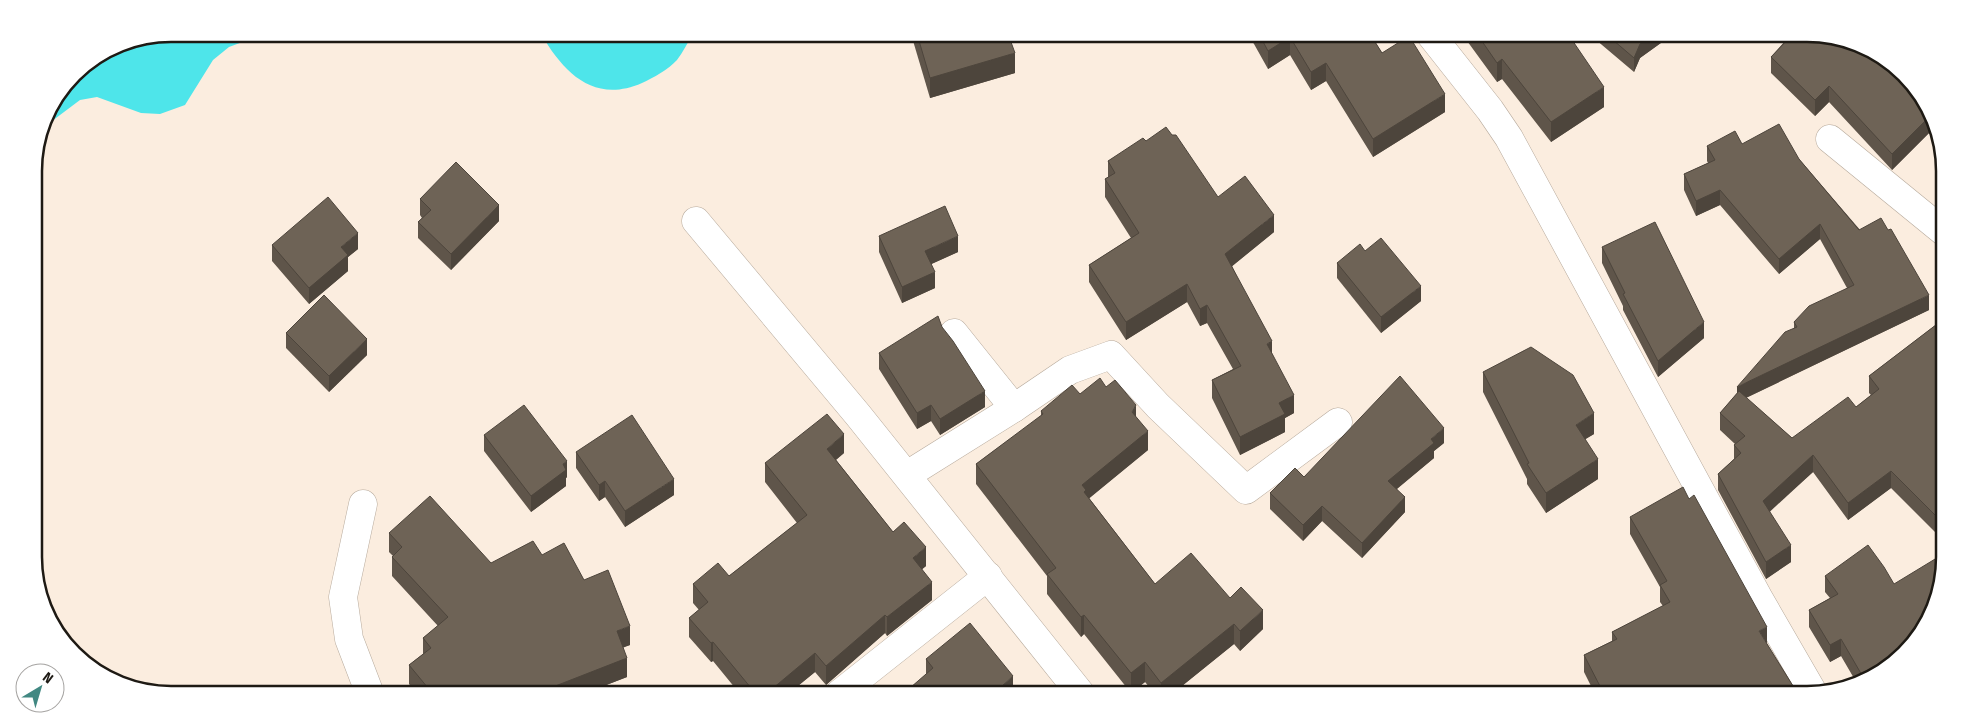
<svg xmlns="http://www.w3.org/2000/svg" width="1979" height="728" font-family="'Fira Sans Condensed',sans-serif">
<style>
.water{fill:#4ee5ea}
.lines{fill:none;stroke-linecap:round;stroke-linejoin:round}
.street-casing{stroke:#b7aa9c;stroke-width:29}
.street{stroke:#fff;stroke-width:28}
.wall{fill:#5f554a}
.shaded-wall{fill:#4d453c}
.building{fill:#6e6356;stroke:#4d453c}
.rim{fill:none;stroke:#1e1a14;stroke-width:2.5}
</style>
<rect width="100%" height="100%" fill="#fbeddf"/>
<g class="water">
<path d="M171,34H264L229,47L213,60L185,105L160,114L141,113L97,97L80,100L44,127C53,93 86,58 118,44C133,38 155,37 171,34Z"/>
<path d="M541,34H693C688,42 683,52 677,60C669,69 653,78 642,83C594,104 564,73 541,34Z"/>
</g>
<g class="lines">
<defs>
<g id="street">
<path d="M1430,34L1490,110L1509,138L1758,597L1814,694"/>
<path d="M1830,139L1944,232"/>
<path d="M696,221L858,415L1081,694"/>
<path d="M954,333L1014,408"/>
<path d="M907,475L1014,408L1070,370L1111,355L1158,406L1246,490L1338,422"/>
<path d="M363,504L343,597L349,639L370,694"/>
<path d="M839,694L988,576"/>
</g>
</defs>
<use href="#street" class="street-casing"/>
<use href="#street" class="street"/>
</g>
<g class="wall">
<path d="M911,34H1008L1015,73L930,98Z"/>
<path d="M1247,34H1370L1382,53L1445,112L1373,157L1326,81L1311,90L1290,55L1268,69L1254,44Z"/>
<path d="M1462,34H1568L1604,107L1551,142L1502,79L1497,82Z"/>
<path d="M1589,34H1665V40L1640,58L1634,72Z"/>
<path d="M1783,34H1808L1911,81L1933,129L1892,170L1829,102L1815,116L1771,73V57L1785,41L1783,37Z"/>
<path d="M1146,141L1218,197L1274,232L1232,266L1272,354L1294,413L1285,418V432L1240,455L1212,398V380L1233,369L1207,323L1200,326L1187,302L1126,340L1089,282V265L1131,238L1105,197V179L1108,177V161Z"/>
<path d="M1742,144L1799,159L1929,310L1746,398L1792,438L1856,407L1871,395L1869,393V376L1945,318V542L1891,488L1848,520L1813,472L1769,511L1791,562L1766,579L1718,490V474L1734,459V445L1735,444L1720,430V413L1794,328V322L1847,288L1820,239L1779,274L1720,205L1696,216L1684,190V174L1708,163L1707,161V146Z"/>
<path d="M420,199L499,221L451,270L418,238V222L422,218L420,215Z"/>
<path d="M879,236L958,252L931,264L935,288L902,303L879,252Z"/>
<path d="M272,245L358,249L348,257V271L309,304L272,261Z"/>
<path d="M1602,247L1704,338L1658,377L1623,310V306L1602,263Z"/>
<path d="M1365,251L1421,301L1381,333L1337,278V263Z"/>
<path d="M942,327L985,407L940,435L931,421L917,429L879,369V353Z"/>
<path d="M286,333L367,355L329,392L286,348Z"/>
<path d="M1483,372L1594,434L1585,439L1598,479L1546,513L1527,484V479L1483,392Z"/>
<path d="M1106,387L1136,417L1148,450L1089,498L1155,584L1230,598L1263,629L1240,651L1234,644L1172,694H1155L1145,682L1131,693L1084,634L1081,637L1047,594V576L976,484V464L1041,416V411L1080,394Z"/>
<path d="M484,435L567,477L566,478V486L531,512L484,451Z"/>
<path d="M1444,443L1434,451V458L1397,489L1405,512L1362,558L1322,521L1303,541L1270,509V493L1304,477Z"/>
<path d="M576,452L674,495L625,527L605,497L599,501L576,468Z"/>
<path d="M844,453L836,460L893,532L926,566L922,569L932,600L887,636L885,633L826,685L815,672L788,694H740L713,661L711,662L689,637V618L699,610L693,603V584L729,576L797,523L765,482V463Z"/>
<path d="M1630,517L1767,644L1798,694H1595L1584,672V655L1612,641V632L1663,606L1660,602V587L1630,534Z"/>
<path d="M389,533L491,563L542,555L584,580L630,645L623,647L627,677L583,694H417L409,684V665L423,654V638L438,626L392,576V557L393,556L389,552Z"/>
<path d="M1825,576L1894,584L1891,666L1855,680L1841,656L1830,662L1809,627V610L1830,598L1825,592Z"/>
<path d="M926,659L1013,692L1011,694H903L926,675Z"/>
</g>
<g class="shaded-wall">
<path d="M1654,34H1665V40L1640,58L1634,72V58L1640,44Z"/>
<path d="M1290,37V55L1268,69V51Z"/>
<path d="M1015,53V73L930,98V78Z"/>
<path d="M1502,59V79L1497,82V63Z"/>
<path d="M1326,63V81L1311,90V72Z"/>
<path d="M1829,86V102L1815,116V100Z"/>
<path d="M1604,87V107L1551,142V122Z"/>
<path d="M1445,94V112L1373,157V139Z"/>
<path d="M1928,118L1933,129L1892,170V154Z"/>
<path d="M1720,190V205L1696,216V201Z"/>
<path d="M499,205V221L451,270V254Z"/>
<path d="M1274,215V232L1225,272V254Z"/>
<path d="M1820,224V239L1779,274V259Z"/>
<path d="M358,233V249L348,257V271L309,304V288L341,247Z"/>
<path d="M958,236V252L925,267V251Z"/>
<path d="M935,272V288L902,303V287Z"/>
<path d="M1187,284V302L1126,340V322Z"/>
<path d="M1421,286V301L1381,333V317Z"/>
<path d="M1929,295V310L1737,402V387Z"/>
<path d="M1207,305V323L1200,326V309Z"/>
<path d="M1704,322V338L1658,377V361Z"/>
<path d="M367,339V355L329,392V376Z"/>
<path d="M1272,341V359L1267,344Z"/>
<path d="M985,391V407L940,435V419Z"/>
<path d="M1294,395V413L1285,418V432L1240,455V437L1279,403Z"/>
<path d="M931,405V421L917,429V413Z"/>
<path d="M1136,405V425L1132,412Z"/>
<path d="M1594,413V434L1576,445V425Z"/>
<path d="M1444,428V443L1434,451V458L1388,496V481L1431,439Z"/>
<path d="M1148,431V450L1086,501L1082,485Z"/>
<path d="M844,434V453L827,467V449Z"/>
<path d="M1813,455V472L1763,518V501Z"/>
<path d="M1598,459V479L1546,513V493Z"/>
<path d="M567,461V477L566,478V486L531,512V496L563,464Z"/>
<path d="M1891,471V488L1848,520V503Z"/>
<path d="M674,479V495L625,527V511Z"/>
<path d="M605,481V497L599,501V485Z"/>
<path d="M1405,497V512L1362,558V543Z"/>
<path d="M1322,506V521L1303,541V525Z"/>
<path d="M1791,545V562L1766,579V562Z"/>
<path d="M926,547V566L913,577V558Z"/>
<path d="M932,582V600L887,636V617Z"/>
<path d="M1263,610V629L1240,651V631Z"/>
<path d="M885,615V633L826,685V666Z"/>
<path d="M1084,615V634L1081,637V617Z"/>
<path d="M1234,624V644L1172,694H1161V683Z"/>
<path d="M630,626V645L617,650V631Z"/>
<path d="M1767,627V644L1759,631Z"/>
<path d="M1841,639V656L1830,662V645Z"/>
<path d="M713,642V661L711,662V643Z"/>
<path d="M815,653V672L788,694H766Z"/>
<path d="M627,658V677L583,694H540V692Z"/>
<path d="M1145,662V682L1131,693V673Z"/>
<path d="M1013,676V692L1011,694H1003V685Z"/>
</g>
<g class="building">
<path d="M917,34H1008L1015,53L930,78Z"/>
<path d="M1259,34H1370L1382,53L1409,36L1445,94L1373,139L1326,63L1311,72L1290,37L1268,51Z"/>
<path d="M1477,34H1568L1604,87L1551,122L1502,59L1497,63Z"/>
<path d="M1606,34H1654L1640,44L1634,58Z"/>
<path d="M1790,34H1808L1852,41L1911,81L1928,118L1892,154L1829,86L1815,100L1771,57L1791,36Z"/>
<path d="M1779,124L1799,159L1859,230L1881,218L1888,230L1891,229L1929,295L1737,387L1785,332L1797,327L1794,322L1809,306L1854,285L1820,224L1779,259L1720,190L1696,201L1684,174L1715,160L1707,146L1735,131L1742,144Z"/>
<path d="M1166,127L1172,135H1176L1218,197L1245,176L1274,215L1225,254L1272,341L1267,344L1294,395L1279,403L1285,414L1240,437L1212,380L1241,366L1207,305L1200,309L1187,284L1126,322L1089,265L1139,233L1105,179L1115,173L1108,161L1143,138L1146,141Z"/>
<path d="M456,162L499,205L451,254L418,222L431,210L420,199Z"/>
<path d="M328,197L358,233L341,247L348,255L309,288L272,245Z"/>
<path d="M945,206L958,236L925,251L935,272L902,287L879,236Z"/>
<path d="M1655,222L1704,322L1658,361L1623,294L1625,293L1602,247Z"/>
<path d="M1381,238L1421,286L1381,317L1337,263L1360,244L1365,251Z"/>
<path d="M324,295L367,339L329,376L286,333Z"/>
<path d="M938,316L942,327L953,341L985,391L940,419L931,405L917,413L879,353Z"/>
<path d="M1945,318V525L1891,471L1848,503L1813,455L1763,501L1791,545L1766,562L1718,474L1741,453L1734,445L1745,436L1720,413L1739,391L1792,438L1848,397L1856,407L1879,389L1869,376Z"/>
<path d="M1531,347L1573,375L1594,413L1576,425L1598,459L1546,493L1527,464L1529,463L1483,372Z"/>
<path d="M1400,376L1444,428L1431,439L1434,443L1388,481L1405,497L1362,543L1322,506L1303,525L1270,493L1295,468L1304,477Z"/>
<path d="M1100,378L1106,387L1115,380L1136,405L1132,412L1148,431L1082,485L1086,490L1084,492L1155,584L1191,553L1230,598L1241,587L1263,610L1240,631L1234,624L1161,683L1145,662L1131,673L1084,615L1081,617L1047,574L1056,568L976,464L1043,414L1041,411L1072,385L1080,394Z"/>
<path d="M524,405L567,461L563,464L566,470L531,496L484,435Z"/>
<path d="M827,414L844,434L827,449L893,532L904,522L926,547L913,558L932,582L887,617L885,615L826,666L815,653L766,694H756L713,642L711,643L689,618L708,602L693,584L718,563L729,576L807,515L765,463Z"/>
<path d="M632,415L674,479L625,511L605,481L599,485L576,452Z"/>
<path d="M1683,487L1689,499L1694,495L1767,627L1759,631L1798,694H1604L1584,655L1617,639L1612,632L1670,602L1660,585L1667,581L1630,517Z"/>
<path d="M430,496L491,563L533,541L542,555L564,543L584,580L608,570L630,626L617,631L627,658L540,692L542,694H433L409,665L431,648L423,638L448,617L392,557L402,547L389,533Z"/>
<path d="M1868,545L1884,567L1894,584L1945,553V557L1938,601L1891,666L1863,677L1841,639L1830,645L1809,610L1838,594L1825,576Z"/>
<path d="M970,623L1013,676L1003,685L1008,692L1006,694H903L933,668L926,659Z"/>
</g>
<path d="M0 0H1979V728H0ZM171 42H1807A129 129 0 0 1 1936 171V557A129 129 0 0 1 1807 686H171A129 129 0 0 1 42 557V171A129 129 0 0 1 171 42Z" fill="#fff" fill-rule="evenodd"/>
<path class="rim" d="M171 42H1807A129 129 0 0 1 1936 171V557A129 129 0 0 1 1807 686H171A129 129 0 0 1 42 557V171A129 129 0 0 1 171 42Z"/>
<g transform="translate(40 688) rotate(38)"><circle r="24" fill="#ffffff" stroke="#a5a3a1"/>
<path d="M0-4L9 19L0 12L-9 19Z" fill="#418882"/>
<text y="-8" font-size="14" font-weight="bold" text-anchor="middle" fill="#1e1a14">N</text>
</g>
</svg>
